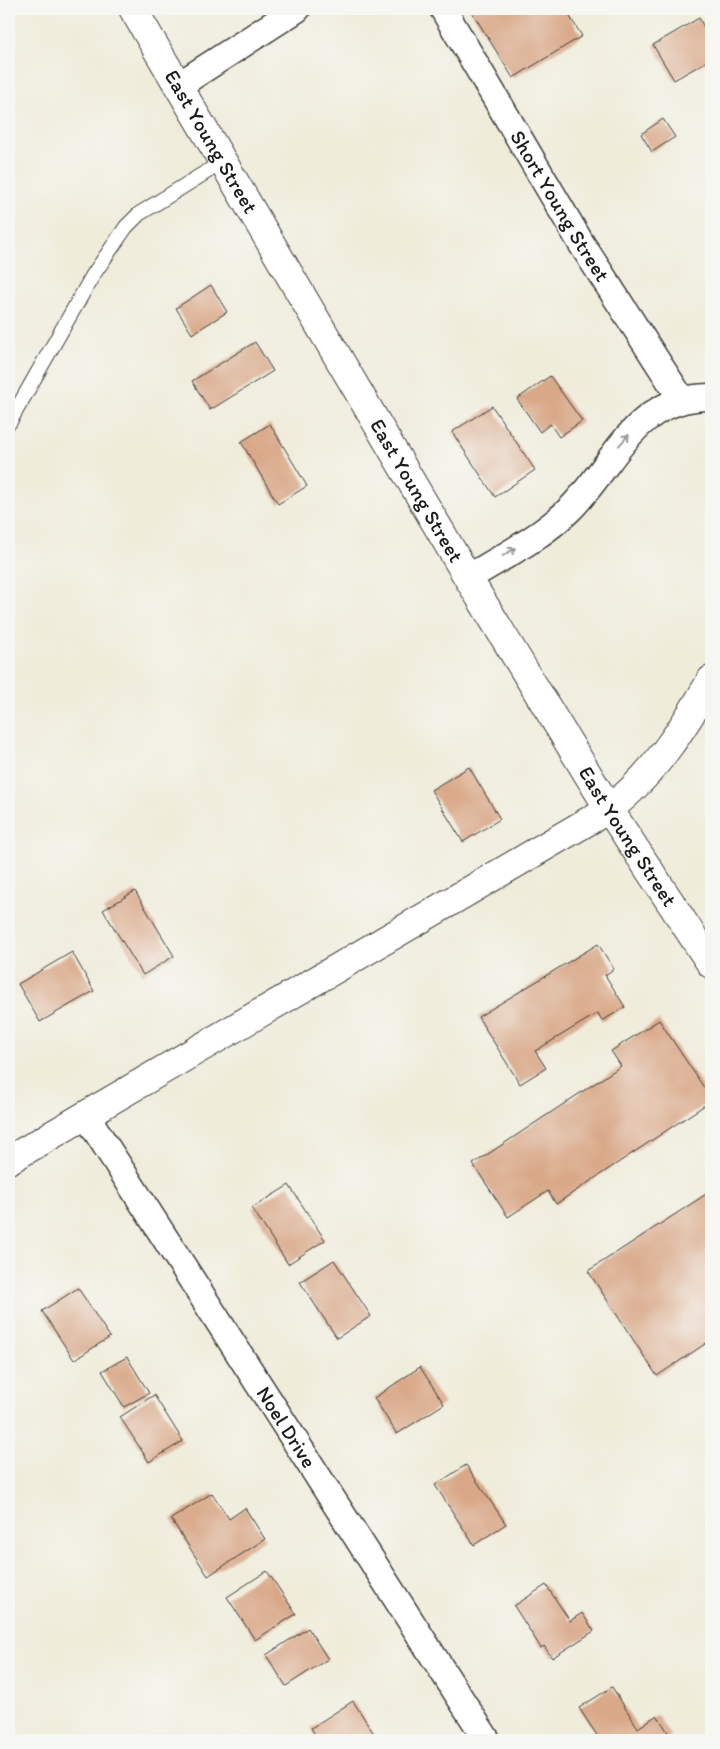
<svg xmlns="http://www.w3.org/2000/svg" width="720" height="1749" font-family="Itim,sans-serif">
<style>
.building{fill:#d9a888}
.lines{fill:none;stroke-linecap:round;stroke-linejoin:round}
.lane-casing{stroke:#3c3b38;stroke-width:16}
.street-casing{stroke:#3c3b38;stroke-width:29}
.secondary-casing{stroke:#3c3b38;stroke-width:30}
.lane{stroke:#fff;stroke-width:14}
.street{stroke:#fff;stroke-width:26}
.secondary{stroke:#fff;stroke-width:28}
.oneway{stroke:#999}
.labels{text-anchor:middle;stroke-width:4;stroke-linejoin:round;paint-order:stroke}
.street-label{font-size:21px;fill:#1c1c1c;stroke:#f6f6f2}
</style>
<rect width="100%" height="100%" fill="#f6f6f2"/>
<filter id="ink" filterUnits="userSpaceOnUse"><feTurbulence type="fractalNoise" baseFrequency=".02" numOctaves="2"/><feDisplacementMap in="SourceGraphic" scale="10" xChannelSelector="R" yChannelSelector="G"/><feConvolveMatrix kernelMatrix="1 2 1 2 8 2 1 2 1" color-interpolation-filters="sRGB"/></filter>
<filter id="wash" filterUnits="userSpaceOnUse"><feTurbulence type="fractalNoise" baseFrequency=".0096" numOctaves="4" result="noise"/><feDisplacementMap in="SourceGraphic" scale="20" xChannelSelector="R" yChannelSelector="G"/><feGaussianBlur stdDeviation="1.12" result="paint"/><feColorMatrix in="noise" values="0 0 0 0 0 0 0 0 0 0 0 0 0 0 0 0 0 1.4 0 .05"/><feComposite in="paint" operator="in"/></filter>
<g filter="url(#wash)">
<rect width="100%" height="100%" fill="#efecda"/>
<g id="blocks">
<g class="building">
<path d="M470,9H565L582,36L513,78Z"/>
<path d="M699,18L711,40V59L674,80L653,45Z"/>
<path d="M663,119L675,137L652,152L641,134Z"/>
<path d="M211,285L227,312L192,334L176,308Z"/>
<path d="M255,342L273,371L210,410L192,381Z"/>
<path d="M550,376L582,421L559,437L550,424L540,432L517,399Z"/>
<path d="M492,406L535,470L495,497L452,432Z"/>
<path d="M270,424L307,486L278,504L241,442Z"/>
<path d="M469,767L500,819L463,842L431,790Z"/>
<path d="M135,891L174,956L143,975L103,910Z"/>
<path d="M598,944L614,969L605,975L625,1007L602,1021L598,1013L535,1051L546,1068L520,1084L478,1017Z"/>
<path d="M72,952L94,991L40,1022L18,984Z"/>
<path d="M659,1020L711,1098V1101L556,1204L548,1191L508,1217L473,1164L621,1066L611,1051Z"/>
<path d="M289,1185L325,1240L288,1264L252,1208Z"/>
<path d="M711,1191V1340L657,1376L588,1271Z"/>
<path d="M334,1260L371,1316L337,1338L300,1282Z"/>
<path d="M78,1288L110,1337L74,1360L42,1311Z"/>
<path d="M127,1357L149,1393L124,1407L102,1371Z"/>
<path d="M420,1367L444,1404L397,1434L374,1398Z"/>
<path d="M154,1395L183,1441L149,1462L120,1417Z"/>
<path d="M466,1465L506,1524L474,1545L435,1485Z"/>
<path d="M212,1493L229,1519L245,1508L265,1539L208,1576L171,1519Z"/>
<path d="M267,1571L296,1614L255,1640L227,1597Z"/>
<path d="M546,1585L570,1621L582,1613L594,1631L552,1658L544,1646L541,1648L514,1606Z"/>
<path d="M308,1628L328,1659L286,1686L266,1655Z"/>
<path d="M612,1687L638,1728L657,1715L671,1737L666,1740H600L579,1708Z"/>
<path d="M353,1701L378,1740H318L311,1728Z"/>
</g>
</g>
</g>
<g filter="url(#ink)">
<use href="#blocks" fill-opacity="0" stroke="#3c3b38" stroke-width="1"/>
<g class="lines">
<defs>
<path id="lane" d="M9,423L93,275L126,227L139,214L224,161"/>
<g id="street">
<path id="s1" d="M443,9L581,243L682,400"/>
<path d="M179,85L297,9"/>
<path d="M468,578C502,557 540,538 569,510C615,465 634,396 711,397"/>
<path id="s2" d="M86,1115L487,1740"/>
</g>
<g id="secondary">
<path id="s3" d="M133,9L468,578L609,809L711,964"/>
<path d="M9,1160L609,809C652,777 685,726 711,680"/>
</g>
</defs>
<use href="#lane" class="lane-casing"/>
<use href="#street" class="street-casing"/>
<use href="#secondary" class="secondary-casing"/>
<use href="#lane" class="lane"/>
<use href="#street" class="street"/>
<use href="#secondary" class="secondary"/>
</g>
<defs><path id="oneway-shaft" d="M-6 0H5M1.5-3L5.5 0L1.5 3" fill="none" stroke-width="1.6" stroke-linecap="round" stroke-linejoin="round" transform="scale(1.25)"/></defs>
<g class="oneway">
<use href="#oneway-shaft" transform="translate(624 440) rotate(-48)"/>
<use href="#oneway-shaft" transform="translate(509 552) rotate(-32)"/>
</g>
</g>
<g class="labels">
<g class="street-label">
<text dy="7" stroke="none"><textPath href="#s3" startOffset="154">East Young Street</textPath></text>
<text dy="7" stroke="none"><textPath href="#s1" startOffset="229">Short Young Street</textPath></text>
<text dy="7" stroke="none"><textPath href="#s3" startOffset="559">East Young Street</textPath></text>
<text dy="7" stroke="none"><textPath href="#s3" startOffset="964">East Young Street</textPath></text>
<text dy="7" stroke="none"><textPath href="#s2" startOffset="371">Noel Drive</textPath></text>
</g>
</g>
<rect width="720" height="1749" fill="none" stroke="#f6f6f2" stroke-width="30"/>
</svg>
